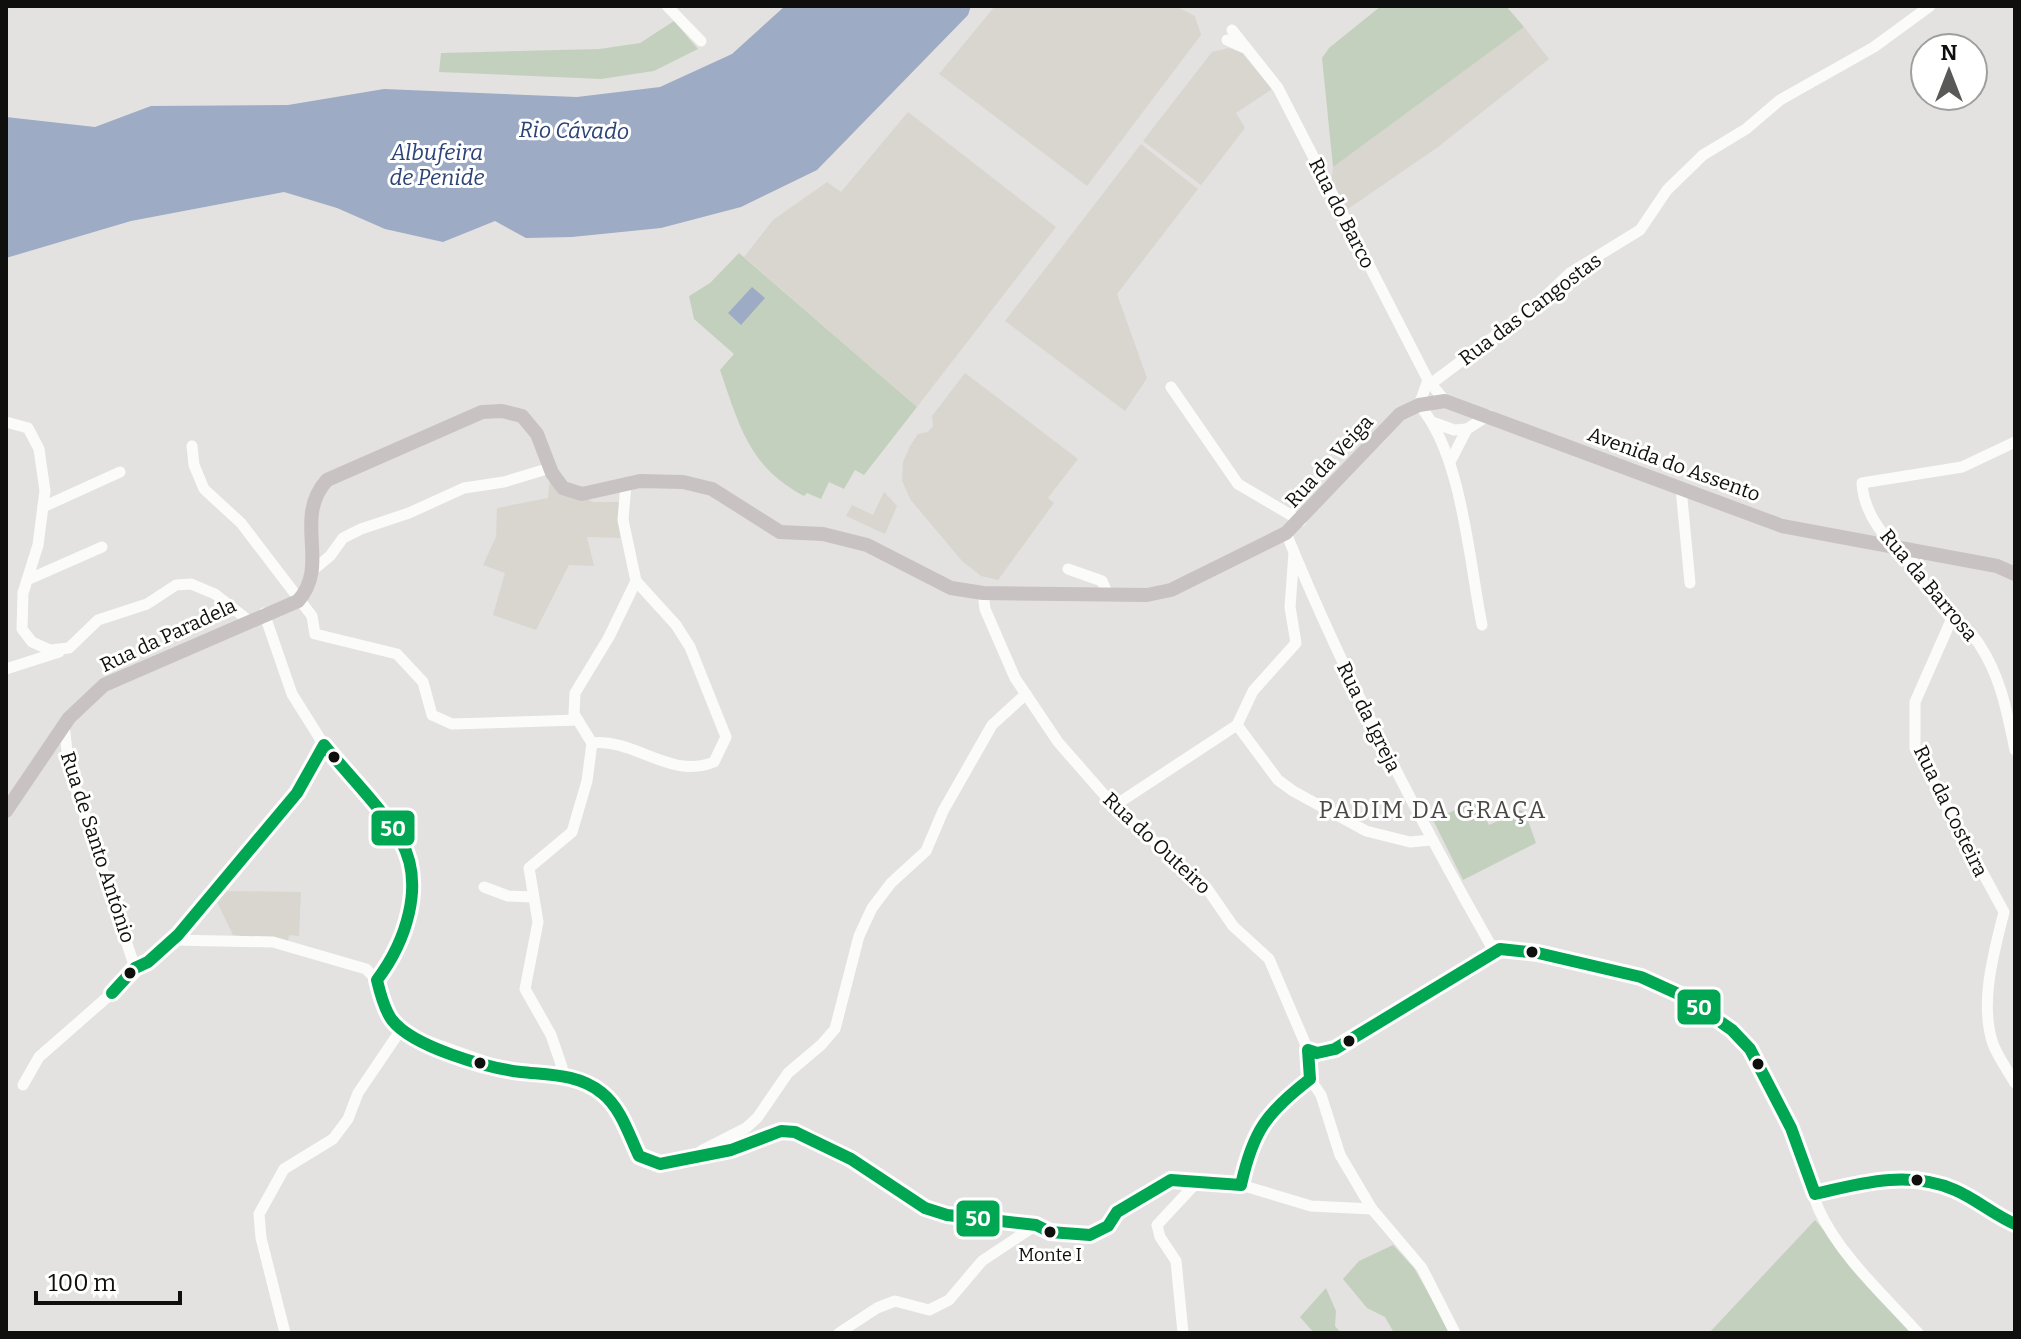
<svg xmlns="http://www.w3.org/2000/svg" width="2021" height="1339" font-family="Bitter,serif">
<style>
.built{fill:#d8d6cf}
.green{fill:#c4d0be}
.water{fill:#9eabc5}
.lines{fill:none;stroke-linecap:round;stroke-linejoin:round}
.minor{stroke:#fbfbfa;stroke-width:11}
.major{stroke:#c8c2c2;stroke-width:14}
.bus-1-casing{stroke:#fff;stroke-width:18}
.bus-1{stroke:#00a651;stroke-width:12}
.bus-dot{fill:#0f0f0d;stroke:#fff;stroke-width:3}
.labels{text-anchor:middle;stroke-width:6;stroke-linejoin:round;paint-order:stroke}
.bus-label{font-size:18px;fill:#0f0f0d;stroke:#fff}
.street-label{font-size:20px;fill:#0f0f0d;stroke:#fff}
.water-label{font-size:22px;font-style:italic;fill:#2b4375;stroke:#fff}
.quarter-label{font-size:24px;letter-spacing:2px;fill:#4a4946;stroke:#fff}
.line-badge{stroke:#fff;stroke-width:3}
.badge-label{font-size:22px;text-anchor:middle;font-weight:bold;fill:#fff}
</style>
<rect width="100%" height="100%" fill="#e3e2e0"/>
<g class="built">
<path d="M995,6H1175L1195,16L1201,35L1087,186L939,74Z"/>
<path d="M1524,27L1549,59L1438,147L1345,211L1331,184L1333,167Z"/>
<path d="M1229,48L1242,53L1272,89L1236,113L1245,128L1201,185L1143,141L1212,52Z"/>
<path d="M908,112L1056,227L917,407L744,257L773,220L827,182L841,192Z"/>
<path d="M1141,144L1198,189L1117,294L1147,378L1125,411L1005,321Z"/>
<path d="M965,373L1078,459L1048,498L1054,503L998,580L981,576L962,561L910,499L902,480L903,462L910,446L918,434L928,432L933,426L932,416Z"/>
<path d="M550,479L593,502H619L620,538L587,537L594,566L569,565L536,630L493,615L505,573L483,565L496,537L497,508L548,498Z"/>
<path d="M884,492L897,506L885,534L846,516L852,505L873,515Z"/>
<path d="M227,891L301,892L299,936L289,935L288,941L233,935L217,902Z"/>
</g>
<g class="green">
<path d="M1381,6H1506L1524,27L1333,167L1322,58L1329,48Z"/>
<path d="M674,21L698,49L654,71L601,79L439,72L441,53L599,49L640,43Z"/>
<path d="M739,253L917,407L864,475L855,470L844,489L829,482L821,499L807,493L804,496C749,467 739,425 720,370L734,354L694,319L689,296L710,283Z"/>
<path d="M1477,800L1489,825L1520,810L1525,812L1536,843L1463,880L1433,820Z"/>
<path d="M1815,1220L1913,1333H1709Z"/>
<path d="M1393,1245L1414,1268L1451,1333H1394L1385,1317L1367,1308L1343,1279L1359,1261Z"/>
<path d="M1326,1288L1336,1311L1335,1326L1341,1333H1314L1300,1317Z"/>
</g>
<g class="water">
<path d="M785,6H971L968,15L817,170L741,207L661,228L572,237L526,238L495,221L443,242L385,229L337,208L284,192L131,221L6,258V117L95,127L151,106L288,105L384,89L577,97L660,87L732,54Z"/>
<path d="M752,287L765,298L741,325L728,313Z"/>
</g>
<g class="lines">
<g class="minor">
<path d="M667,6L701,41"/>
<path d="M1232,30L1278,88L1428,380L1445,401"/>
<path d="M1227,40L1245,48"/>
<path d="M1428,380L1419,405C1462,453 1469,561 1482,625"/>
<path d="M1432,383L1535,306L1570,273L1640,230L1667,190L1703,155L1746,129L1780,100L1874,47L1930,6"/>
<path d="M1171,387L1238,484L1301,521"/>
<path d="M6,422L28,428L39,449L45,491L38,545L23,593L22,629L32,642L50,650L69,648L98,620L147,604L176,585L191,584L215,594L248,620"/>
<path d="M1435,423L1454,430L1467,429"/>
<path d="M2015,442L1962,467L1862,483C1864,515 1887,544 1913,561C1923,597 1959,614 1979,644C2001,677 2007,712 2015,750"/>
<path d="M192,446L194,465L204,489L241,523L312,616L315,634L397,654L423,682L432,715L452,724L578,720"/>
<path d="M1450,462L1467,429L1489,415"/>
<path d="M1681,488L1690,583"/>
<path d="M43,507L120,472"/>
<path d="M1286,533C1344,675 1414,810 1490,944C1505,951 1520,950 1537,953C1583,961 1642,975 1682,996C1748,1031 1778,1091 1802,1158C1808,1175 1812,1194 1819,1210C1841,1257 1884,1295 1918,1333"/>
<path d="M1294,553L1290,607L1296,643L1253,691L1237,725L1278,780L1293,791L1366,831L1410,842L1431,840"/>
<path d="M1068,569L1102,581L1108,595"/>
<path d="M313,570L330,556L343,538L361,529L409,513L464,488L504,482L550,468"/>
<path d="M27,580L102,547"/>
<path d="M983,593L985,609L1015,678L1058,742L1114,806L1206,887L1233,926L1269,959L1308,1050L1310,1079L1321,1095L1340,1155L1372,1209L1422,1268L1455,1333"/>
<path d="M264,613L292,694L324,745L401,841C419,882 414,915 392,953C387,963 384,972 377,980"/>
<path d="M1953,616L1915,702V748L2004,912C1994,952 1979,1003 1993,1044C1998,1057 2008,1071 2015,1083"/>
<path d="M6,669L59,652"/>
<path d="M64,725L69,768L135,968"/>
<path d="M592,743C635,738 670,780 714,762L726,737L690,647L676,625L636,581"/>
<path d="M1114,806L1237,725"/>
<path d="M484,887L508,896L532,897"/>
<path d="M173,940L273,942L366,969L377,980"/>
<path d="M377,980L394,1023L413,1036L509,1070L557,1072L601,1093L613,1106L639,1156L660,1164L731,1150L781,1131L795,1132L851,1159L925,1208L947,1215L1036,1225L1050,1232L1090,1235L1108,1226L1117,1212L1171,1180L1194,1179L1241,1185L1311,1206L1372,1209"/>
<path d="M1308,1050L1317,1053L1335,1049L1500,949"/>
<path d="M557,1072L562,1067L551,1035L525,989L538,922L529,868L572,832L587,781L592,743L574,714L575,693L609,637L636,581L623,520L626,484"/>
<path d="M23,1085L39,1057L112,993L135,968L148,962L178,935L297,793L324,745"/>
<path d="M701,1151L746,1128L757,1118L788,1073L821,1045L835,1029L859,936L872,908L891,883L926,851L943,811L992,725L1026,694"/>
<path d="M1241,1185C1254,1122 1260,1117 1310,1079"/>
<path d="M1815,1194C1863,1184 1908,1167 1955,1190C1976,1199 1994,1217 2015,1224"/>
<path d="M285,1333L261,1238L259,1214L284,1169L333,1139L348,1119L358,1093L402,1028"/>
<path d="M839,1333L877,1308L895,1301L929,1310L949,1300L982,1261L1036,1225"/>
<path d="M1183,1333L1176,1261L1160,1237L1157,1225L1199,1180"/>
</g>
<path class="major" d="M6,811L69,718L104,685L298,601C331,564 292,519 327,480L482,412L502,411L522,416L537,434L552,473L563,488L582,494L640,481L683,482L712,489L780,532L823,534L867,545L951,588L983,593L1147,595L1171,590L1286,533L1400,414L1419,405L1445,401L1782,526L1997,566L2015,574"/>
<defs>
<path id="bus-1" d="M112,993L135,968L148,962L178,935L297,793L324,745C348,775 383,809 401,841C426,885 405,943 377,980C380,993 384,1009 392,1020C413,1047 487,1068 521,1072C549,1075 579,1074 602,1093C621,1108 629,1135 639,1156L660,1164L731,1150L781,1131L795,1132L851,1159L925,1208L947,1215L1036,1225L1050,1232L1090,1235L1108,1226L1117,1212L1171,1180L1241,1185C1253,1131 1266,1113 1310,1079L1308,1050L1317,1053L1335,1049L1500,949L1538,953L1641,977L1685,997L1732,1030L1750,1049L1791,1128L1815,1194C1862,1183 1909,1170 1955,1190C1976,1199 1994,1215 2015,1224"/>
</defs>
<use href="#bus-1" class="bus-1-casing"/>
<use href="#bus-1" class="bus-1"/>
</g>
<g class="bus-dot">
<circle cx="334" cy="757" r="7"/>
<circle cx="1532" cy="952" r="7"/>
<circle cx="130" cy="973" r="7"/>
<circle cx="1349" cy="1041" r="7"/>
<circle cx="480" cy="1063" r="7"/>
<circle cx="1758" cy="1064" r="7"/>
<circle cx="1917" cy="1180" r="7"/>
<circle cx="1050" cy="1232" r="7"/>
</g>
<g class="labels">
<g class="bus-label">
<text x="1050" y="1261">Monte I</text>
</g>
<g class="street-label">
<text transform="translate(1342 213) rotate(63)" y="7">Rua do Barco</text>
<text transform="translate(1530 309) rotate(-37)" y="7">Rua das Cangostas</text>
<text transform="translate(1329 461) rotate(-47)" y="7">Rua da Veiga</text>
<text transform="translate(1674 464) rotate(20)" y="7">Avenida do Assento</text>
<text transform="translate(1929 585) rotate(50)" y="7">Rua da Barrosa</text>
<text transform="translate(168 635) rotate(-25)" y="7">Rua da Paradela</text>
<text transform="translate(1369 717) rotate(64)" y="7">Rua da Igreja</text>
<text transform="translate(1951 811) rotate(64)" y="7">Rua da Costeira</text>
<text transform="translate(1157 843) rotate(43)" y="7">Rua do Outeiro</text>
<text transform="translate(98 847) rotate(72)" y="7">Rua de Santo António</text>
</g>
<g class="water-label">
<text transform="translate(574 130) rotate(1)" y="8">Rio Cávado</text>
<text x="437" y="160">Albufeira<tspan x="437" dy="25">de Penide</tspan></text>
</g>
<g class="quarter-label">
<text x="1433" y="818">PADIM DA GRAÇA</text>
</g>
</g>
<g class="line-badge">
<rect x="370" y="809" width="46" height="38" rx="8" fill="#00a651"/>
<rect x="1676" y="988" width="46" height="38" rx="8" fill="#00a651"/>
<rect x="955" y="1199" width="46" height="39" rx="8" fill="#00a651"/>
</g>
<g class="badge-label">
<text x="393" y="836">50</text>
<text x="1699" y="1015">50</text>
<text x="978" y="1226">50</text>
</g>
<rect width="2021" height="1339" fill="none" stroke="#0f0f0d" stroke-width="16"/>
<g transform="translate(1949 72)"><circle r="38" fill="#ffffff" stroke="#9f9f9e" stroke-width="2"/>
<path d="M0-6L14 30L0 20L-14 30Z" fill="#595957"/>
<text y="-12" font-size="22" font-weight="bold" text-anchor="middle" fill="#0f0f0d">N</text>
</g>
<path d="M36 1291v12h144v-12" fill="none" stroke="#0f0f0d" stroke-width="4"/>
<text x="48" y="1291" font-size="24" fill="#0f0f0d" stroke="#ffffff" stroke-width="6" paint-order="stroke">100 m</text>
</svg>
